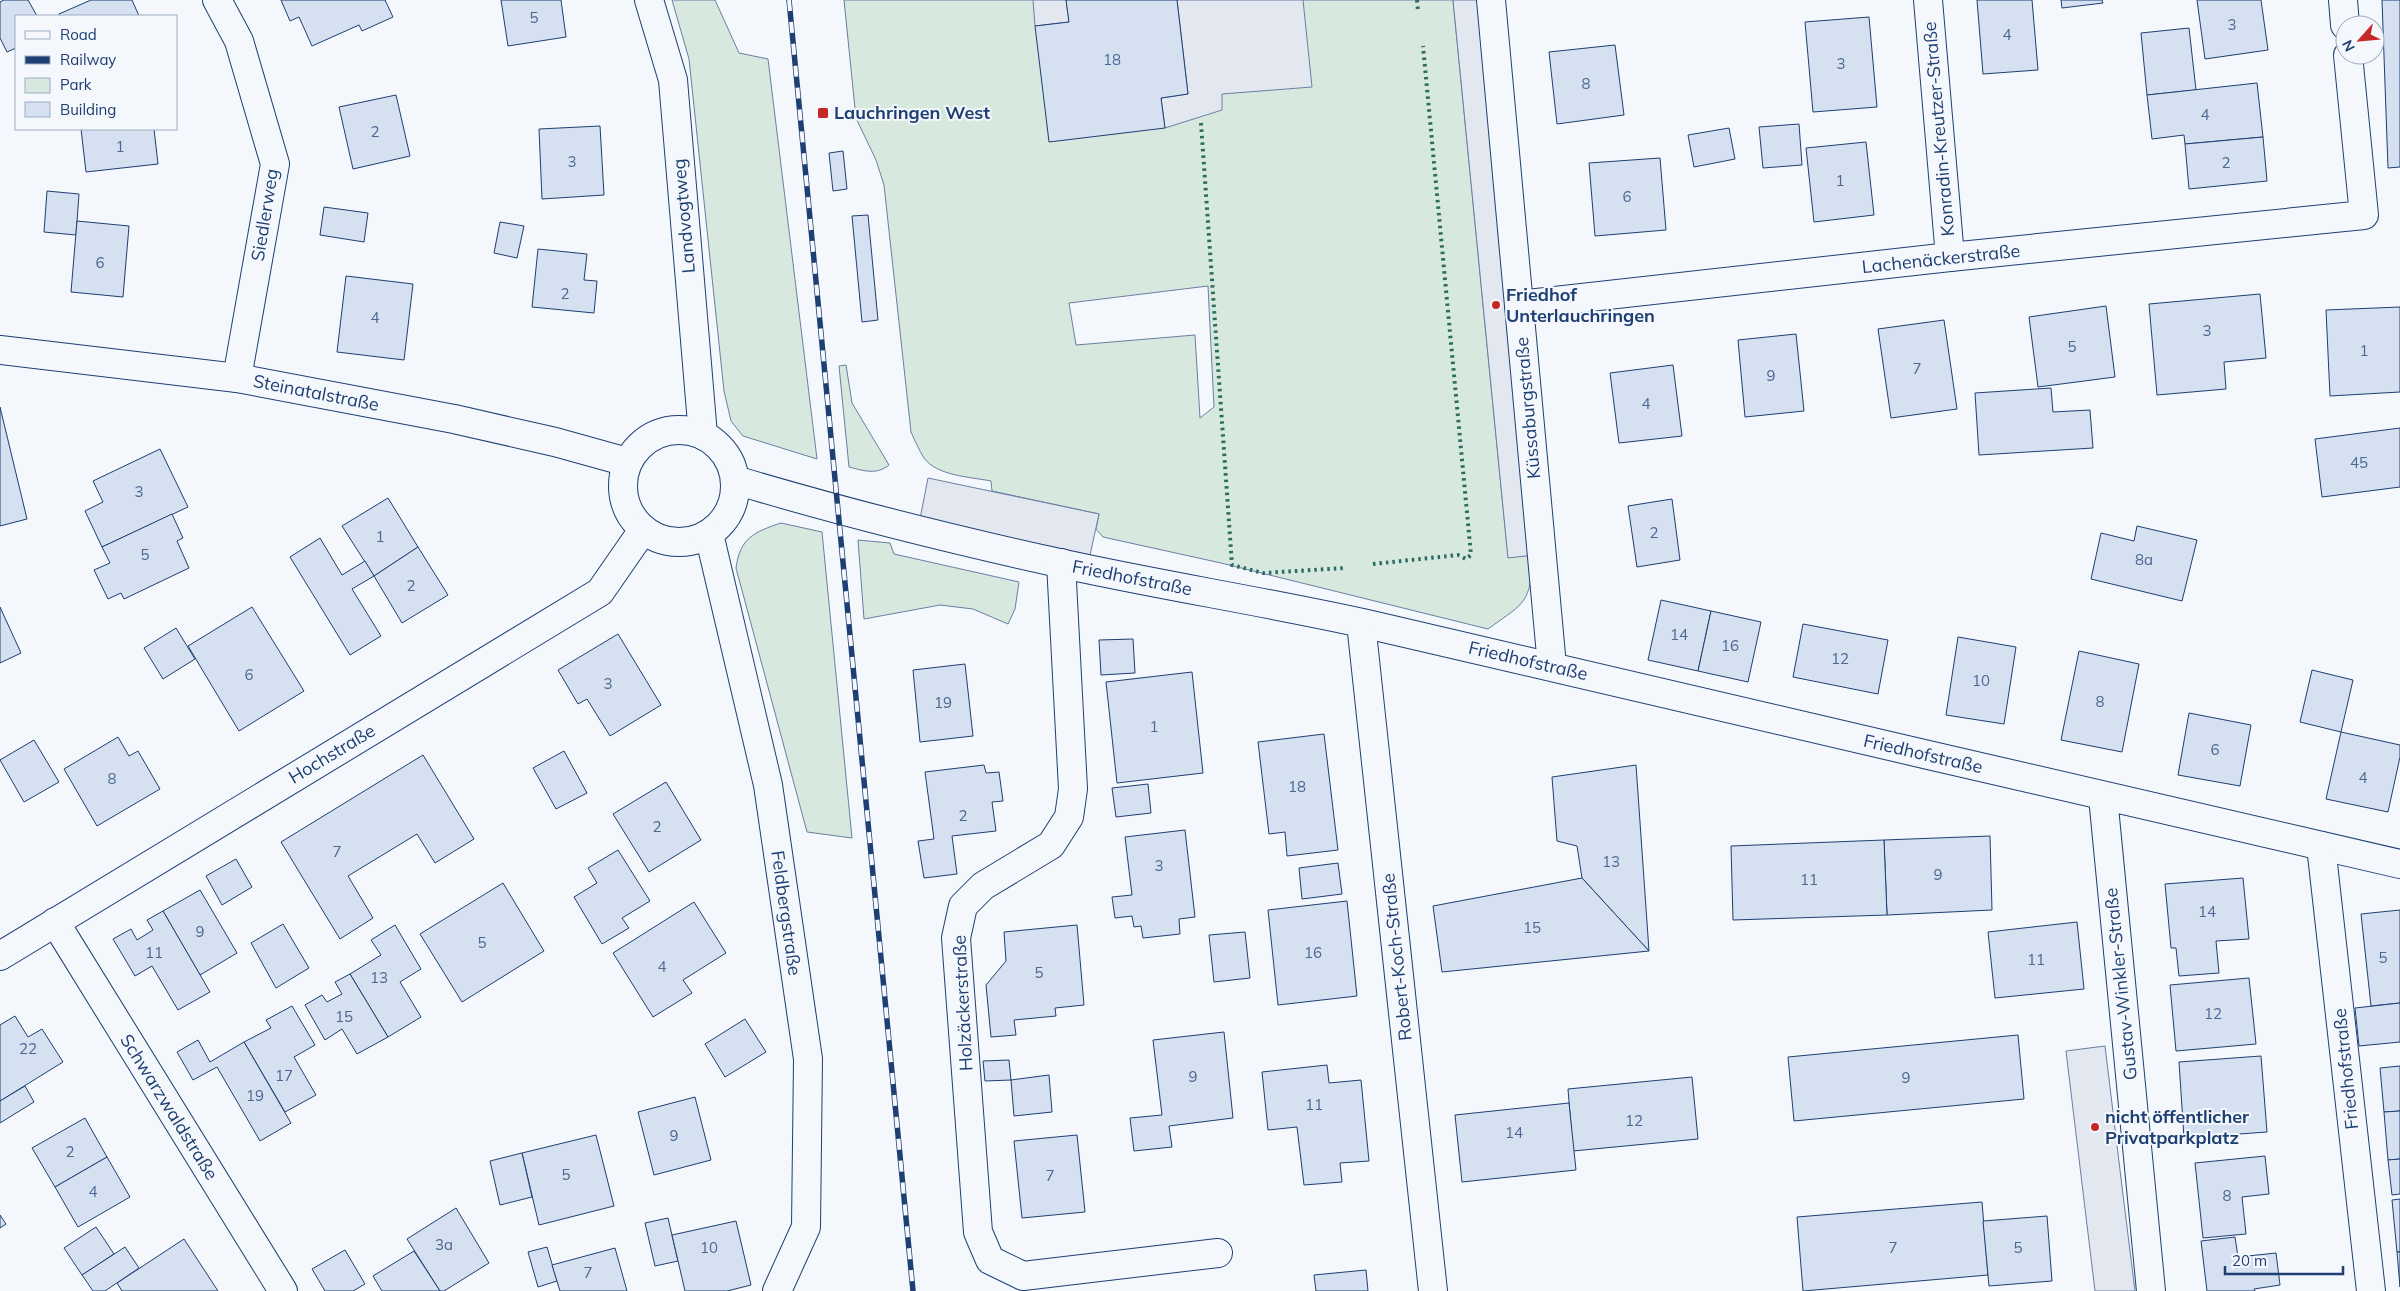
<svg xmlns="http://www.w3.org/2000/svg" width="2400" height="1291" font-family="Mulish,sans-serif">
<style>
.green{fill:#d7e8df;stroke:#687fa3;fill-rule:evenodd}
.parking{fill:#e3e8f0;stroke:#687fa3}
.building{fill:#d5e0f0;stroke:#1d3f73}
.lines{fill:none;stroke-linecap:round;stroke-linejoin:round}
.minor-casing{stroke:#1d3f73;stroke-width:30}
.minor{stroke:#f4f7fb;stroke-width:28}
.rail-casing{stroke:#1d3f73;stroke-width:5.5}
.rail{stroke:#f4f7fb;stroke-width:4;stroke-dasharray:11;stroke-linecap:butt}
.hedge{stroke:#2c6c60;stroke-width:4;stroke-dasharray:2.5 4;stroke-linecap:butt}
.poi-dot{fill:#c62828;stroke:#f4f7fb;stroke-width:2}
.labels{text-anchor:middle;stroke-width:4;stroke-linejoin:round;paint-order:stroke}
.number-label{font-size:15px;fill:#4b6792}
.poi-label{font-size:18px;font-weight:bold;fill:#1d3f73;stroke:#f4f7fb;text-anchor:start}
.street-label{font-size:18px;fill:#1d3f73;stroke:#f4f7fb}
</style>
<rect width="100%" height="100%" fill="#f4f7fb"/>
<g class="green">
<path d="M672,0H715L739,53L768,59L817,459L743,436L731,421L724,391L689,59Z"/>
<path d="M844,0H1453L1508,557L1534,555C1529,604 1527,601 1488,629L1221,563L1103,537L1096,529L1099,514L992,491L991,481C971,477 937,476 924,458C919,450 915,441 911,432L884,185L876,160L856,118ZM1208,286L1214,407L1200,418L1195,335L1076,345L1069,303Z"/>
<path d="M846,365L852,403L889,465C877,475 864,471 849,467L839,366Z"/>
<path d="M781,523L822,532L852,838L807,832L736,568C740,538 754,532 781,523Z"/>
<path d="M858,540L890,543L894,554L1019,582L1015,609L1008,624L973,609L940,605L864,619Z"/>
</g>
<g class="parking">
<path d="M1033,0H1066L1069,22L1035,26Z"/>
<path d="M1177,0H1303L1312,87L1222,94V110L1165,128L1161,98L1188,94Z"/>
<path d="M1453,0H1480L1534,555L1508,558Z"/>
<path d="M928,478L1099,514L1090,555L920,519Z"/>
<path d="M2105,1046L2124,1203L2135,1291H2095L2066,1051Z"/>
</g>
<g class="building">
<path d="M4,0H28L37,16H16V48L7,52L0,38V2Z"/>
<path d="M91,0H132L139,16H60L59,14Z"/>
<path d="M281,0H385L393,17L362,31L359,25L312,46L299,17L290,21Z"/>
<path d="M501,0H561L566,37L508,46Z"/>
<path d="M1066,0H1177L1188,94L1161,98L1165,128L1049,142L1035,26L1069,22Z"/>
<path d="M1977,0H2032L2038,70L1983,74Z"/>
<path d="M2061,0H2102L2103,3L2062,8Z"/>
<path d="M2197,0H2261L2268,50L2205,59Z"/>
<path d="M2382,0H2400V167L2388,168Z"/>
<path d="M1869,17L1877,107L1813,112L1805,22Z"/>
<path d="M2189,28L2196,90L2147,95L2141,33Z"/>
<path d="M1615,45L1624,115L1557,124L1549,52Z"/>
<path d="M2257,83L2263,137L2185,144L2184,135L2152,139L2147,95Z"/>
<path d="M396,95L410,156L353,169L339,107Z"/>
<path d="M1799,124L1802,165L1763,168L1759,127Z"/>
<path d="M600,126L604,195L542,199L539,129Z"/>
<path d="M1729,128L1735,159L1694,167L1688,135Z"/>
<path d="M81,129H154L158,164L86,172Z"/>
<path d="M2263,137L2267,181L2189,189L2185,144Z"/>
<path d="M1866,142L1874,215L1814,222L1806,148Z"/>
<path d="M843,151L847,189L833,191L829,153Z"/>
<path d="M1660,158L1666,230L1595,236L1589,163Z"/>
<path d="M47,191L79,194L76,235L44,232Z"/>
<path d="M324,207L368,213L364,242L320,235Z"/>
<path d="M868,215L878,320L862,322L852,216Z"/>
<path d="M77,221L129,226L123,297L71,292Z"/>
<path d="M500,222L524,226L517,258L494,253Z"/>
<path d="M538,249L587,254L584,280L597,281L594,313L532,307Z"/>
<path d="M346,276L413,284L404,360L337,352Z"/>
<path d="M2260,294L2266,358L2224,362L2226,389L2157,395L2149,304Z"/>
<path d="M2106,306L2115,377L2038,387L2029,317Z"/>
<path d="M2400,307V392L2330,396L2326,310Z"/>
<path d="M1944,320L1957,409L1891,418L1878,329Z"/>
<path d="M1796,334L1804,411L1745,417L1738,340Z"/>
<path d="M1673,365L1682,436L1619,443L1610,373Z"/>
<path d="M2051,388L2053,412L2090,410L2093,448L1979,455L1975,393Z"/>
<path d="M0,407L27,519L0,526Z"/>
<path d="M2400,428V487L2322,497L2315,439Z"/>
<path d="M160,449L188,507L102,547L85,511L103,502L93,481Z"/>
<path d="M388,498L418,547L374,576L342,526Z"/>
<path d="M1672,499L1680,560L1637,567L1628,506Z"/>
<path d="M172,514L183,538L177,541L189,568L124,599L121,593L108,599L94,570L110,563L102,547Z"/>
<path d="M2137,526L2197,540L2182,601L2091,579L2101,533L2134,541Z"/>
<path d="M320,538L342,575L365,561L374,576L352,589L381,636L350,655L290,557Z"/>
<path d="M418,547L448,595L402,623L374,576Z"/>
<path d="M1661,600L1711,611L1698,671L1648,660Z"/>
<path d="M0,607L21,653L0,663Z"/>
<path d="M252,607L304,691L239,731L188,646Z"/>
<path d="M1711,611L1761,622L1748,682L1698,671Z"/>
<path d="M1803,624L1888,640L1878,694L1793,677Z"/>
<path d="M176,628L195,659L163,679L144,648Z"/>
<path d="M618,634L661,705L610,736L587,699L578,704L558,670Z"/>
<path d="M1958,637L2016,647L2004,724L1946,715Z"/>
<path d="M1133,639L1135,673L1101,675L1099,640Z"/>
<path d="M2079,651L2139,664L2122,752L2061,740Z"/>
<path d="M965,664L973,736L920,742L913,670Z"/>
<path d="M2312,670L2353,680L2341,732L2300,722Z"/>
<path d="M1192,672L1203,773L1117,783L1106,682Z"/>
<path d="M2189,713L2251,725L2240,786L2178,775Z"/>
<path d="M2341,732L2400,745V757L2388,812L2326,799Z"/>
<path d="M1324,734L1338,850L1287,856L1285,832L1269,834L1258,742Z"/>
<path d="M118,737L129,756L138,751L160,789L97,826L64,769Z"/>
<path d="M34,740L59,782L24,802L0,760Z"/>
<path d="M564,751L587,793L556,809L533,768Z"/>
<path d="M423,755L474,839L435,863L417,834L348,876L373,918L340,939L281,842Z"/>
<path d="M984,765L986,773L999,772L1003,801L992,802L996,831L952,836L957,874L924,878L918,841L934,839L925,772Z"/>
<path d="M1636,765L1649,951L1582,878L1577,846L1557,841L1552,777Z"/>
<path d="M666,782L701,840L649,872L613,814Z"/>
<path d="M1148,784L1151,813L1116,817L1112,788Z"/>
<path d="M1185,830L1195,917L1179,919L1180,934L1143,938L1141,926L1134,927L1132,916L1115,918L1112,897L1132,895L1125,837Z"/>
<path d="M1990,836L1992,910L1887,915L1884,840Z"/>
<path d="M1884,840L1887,915L1733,920L1731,846Z"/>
<path d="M618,850L650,901L622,918L629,928L602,944L574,897L597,883L588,868Z"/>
<path d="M236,859L252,887L222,905L206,876Z"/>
<path d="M1338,863L1342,894L1302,899L1299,868Z"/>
<path d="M1582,878L1649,951L1442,972L1433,906Z"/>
<path d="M2243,878L2249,939L2216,941L2219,973L2179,976L2176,948H2171L2165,884Z"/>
<path d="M503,883L544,951L462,1002L420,934Z"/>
<path d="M200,890L237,953L200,975L163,911Z"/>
<path d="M1347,901L1357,996L1278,1005L1268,910Z"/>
<path d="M694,902L726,953L683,980L692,993L653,1017L613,953Z"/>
<path d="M2400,910V1003L2371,1006L2361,914Z"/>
<path d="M163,911L210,992L178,1010L152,966L135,976L113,939L131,929L137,940L153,930L147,920Z"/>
<path d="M2077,922L2084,989L1995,998L1988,932Z"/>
<path d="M283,924L309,968L276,988L251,943Z"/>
<path d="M395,925L421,969L400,982L421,1017L388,1037L350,974L381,955L371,940Z"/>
<path d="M1077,925L1084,1005L1055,1008L1056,1016L1014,1020L1016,1035L991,1037L986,985L1006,961L1004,932Z"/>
<path d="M1245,932L1250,978L1214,982L1209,935Z"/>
<path d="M350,974L388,1037L357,1054L342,1029L325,1040L305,1005L322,995L327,1002L342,994L335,982Z"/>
<path d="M2249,978L2256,1044L2176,1051L2170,985Z"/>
<path d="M2400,1003V1042L2359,1046L2355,1008Z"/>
<path d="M292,1006L315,1045L294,1057L316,1095L285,1112L244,1042L271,1028L266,1020Z"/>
<path d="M15,1016L28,1037L42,1029L63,1062L0,1101V1025Z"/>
<path d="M745,1019L766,1052L725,1077L705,1044Z"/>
<path d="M1224,1032L1233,1118L1169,1126L1172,1147L1134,1151L1130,1118L1162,1115L1153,1040Z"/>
<path d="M2018,1035L2024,1099L1794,1121L1788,1057Z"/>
<path d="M198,1040L210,1062L244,1042L291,1123L260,1141L217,1067L193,1080L177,1052Z"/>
<path d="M2261,1056L2267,1132L2184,1138L2179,1062Z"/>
<path d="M1009,1060L1011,1080L985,1081L983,1061Z"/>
<path d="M1327,1065L1329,1083L1361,1080L1369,1161L1340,1163L1342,1182L1304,1185L1297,1127L1268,1130L1262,1072Z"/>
<path d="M2400,1066V1111L2384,1112L2380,1068Z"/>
<path d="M1049,1075L1052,1112L1014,1116L1011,1080Z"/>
<path d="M1692,1077L1698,1139L1573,1151L1568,1089Z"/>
<path d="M25,1086L34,1102L0,1123V1101Z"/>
<path d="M695,1097L711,1160L654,1175L638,1112Z"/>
<path d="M1569,1103L1576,1170L1462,1182L1455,1115Z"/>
<path d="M2400,1111V1159L2388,1160L2384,1112Z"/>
<path d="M85,1118L107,1157L55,1187L32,1148Z"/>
<path d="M596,1135L614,1206L539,1225L522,1153Z"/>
<path d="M1077,1135L1085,1212L1022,1218L1014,1141Z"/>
<path d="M522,1153L532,1197L500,1205L490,1161Z"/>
<path d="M2265,1156L2269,1194L2242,1197L2246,1234L2203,1238L2195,1163Z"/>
<path d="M107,1157L130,1197L78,1227L55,1187Z"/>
<path d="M2400,1159V1194L2392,1195L2388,1160Z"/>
<path d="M2400,1199V1252H2397L2392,1200Z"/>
<path d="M1982,1202L1988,1275L1803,1291L1797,1217Z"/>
<path d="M456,1208L489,1263L444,1291H440L407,1239Z"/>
<path d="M0,1215L6,1224L0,1228Z"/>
<path d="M2047,1216L2052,1281L1989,1286L1983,1221Z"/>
<path d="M668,1218L678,1261L655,1266L645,1223Z"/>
<path d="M736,1221L751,1285L727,1291H685L672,1235Z"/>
<path d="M96,1227L114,1254L82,1275L64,1248Z"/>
<path d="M2235,1237L2238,1257L2276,1253L2280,1285L2254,1289L2255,1291H2207L2201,1241Z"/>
<path d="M184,1239L218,1291H122L117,1283Z"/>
<path d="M125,1247L139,1268L105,1291H93L82,1275Z"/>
<path d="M547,1247L557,1281L538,1287L528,1252Z"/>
<path d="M615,1248L627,1291H560L552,1265Z"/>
<path d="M345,1250L365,1284L353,1291H325L312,1269Z"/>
<path d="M414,1251L440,1291H382L373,1276Z"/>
<path d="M2397,1252H2400V1287Z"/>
<path d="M1366,1270L1368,1291H1316L1314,1275Z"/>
</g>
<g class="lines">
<defs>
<g id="minor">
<path d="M217,0L239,41L275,164L237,378"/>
<path d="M649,0L673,80L703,435"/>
<path d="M1491,0L1552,666"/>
<path d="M1928,0L1950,257"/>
<path d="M2343,0L2345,25"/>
<path d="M1519,305L1950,257L2364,215L2348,55"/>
<path d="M0,350L237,378L454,419L555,442L627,462"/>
<circle cx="679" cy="486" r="56"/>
<path d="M735,480C842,512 950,539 1059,563C1163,586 1268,602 1371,625C1715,703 2056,787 2400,864"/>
<path d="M709,534L768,785L808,1059L806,1227L777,1291"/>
<path d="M1061,563L1073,789L1069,817L1051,845L983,886L963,906L956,938L978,1232L990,1260L1023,1276L1218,1253"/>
<path d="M1361,623L1433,1291"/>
<path d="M2103,797L2151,1291"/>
<path d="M2321,846L2371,1291"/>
<path d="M55,922L283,1291"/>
<path d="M0,956L600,592L643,530"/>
</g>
</defs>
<use href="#minor" class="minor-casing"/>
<use href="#minor" class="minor"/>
<defs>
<path id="rail" d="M789,0L913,1291"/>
</defs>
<use href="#rail" class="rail-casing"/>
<use href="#rail" class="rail"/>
<g class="hedge">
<path d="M1417,0L1418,11"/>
<path d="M1201,123L1232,565L1263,573L1345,568"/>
<path d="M1373,564L1458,555L1466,559L1471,555L1423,46"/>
</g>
</g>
<g class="poi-dot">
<rect x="817" y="107" width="12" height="12" rx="2.5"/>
<circle cx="1496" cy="305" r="5"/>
<circle cx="2095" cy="1127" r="5"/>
</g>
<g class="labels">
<g class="number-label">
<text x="534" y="23">5</text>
<text x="2232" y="30">3</text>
<text x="2007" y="40">4</text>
<text x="1112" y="65">18</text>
<text x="1841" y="69">3</text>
<text x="1586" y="89">8</text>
<text x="2205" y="120">4</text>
<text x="375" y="137">2</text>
<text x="120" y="152">1</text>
<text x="572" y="167">3</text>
<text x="2226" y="168">2</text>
<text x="1840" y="186">1</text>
<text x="1627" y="202">6</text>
<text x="100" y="268">6</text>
<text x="565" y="299">2</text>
<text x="375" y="323">4</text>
<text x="2207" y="336">3</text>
<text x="2072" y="352">5</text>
<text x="2364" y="356">1</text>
<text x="1917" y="374">7</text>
<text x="1771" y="381">9</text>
<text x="1646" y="409">4</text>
<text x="2359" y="468">45</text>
<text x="139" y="497">3</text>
<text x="1654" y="538">2</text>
<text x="380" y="542">1</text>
<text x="145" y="560">5</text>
<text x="2144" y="565">8a</text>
<text x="411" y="591">2</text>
<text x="1679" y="640">14</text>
<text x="1730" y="651">16</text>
<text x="1840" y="664">12</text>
<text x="249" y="680">6</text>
<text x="1981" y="686">10</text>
<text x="608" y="689">3</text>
<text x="2100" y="707">8</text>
<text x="943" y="708">19</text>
<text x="1154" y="732">1</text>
<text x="2215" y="755">6</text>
<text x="2363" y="783">4</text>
<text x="112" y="784">8</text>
<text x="1297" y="792">18</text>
<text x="963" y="821">2</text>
<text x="657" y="832">2</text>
<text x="337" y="857">7</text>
<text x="1611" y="867">13</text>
<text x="1159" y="871">3</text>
<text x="1938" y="880">9</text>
<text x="1809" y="885">11</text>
<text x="2207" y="917">14</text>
<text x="1532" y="933">15</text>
<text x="200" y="937">9</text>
<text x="482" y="948">5</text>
<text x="154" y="958">11</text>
<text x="1313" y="958">16</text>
<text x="2383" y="963">5</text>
<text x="2036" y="965">11</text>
<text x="662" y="972">4</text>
<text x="1039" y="978">5</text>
<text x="379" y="983">13</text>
<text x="2213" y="1019">12</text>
<text x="344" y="1022">15</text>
<text x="28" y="1054">22</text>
<text x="284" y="1081">17</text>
<text x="1193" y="1082">9</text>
<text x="1906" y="1083">9</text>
<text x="255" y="1101">19</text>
<text x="1314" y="1110">11</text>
<text x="1634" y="1126">12</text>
<text x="1514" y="1138">14</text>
<text x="674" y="1141">9</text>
<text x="70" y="1157">2</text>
<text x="566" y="1180">5</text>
<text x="1050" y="1181">7</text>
<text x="93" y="1197">4</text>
<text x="2227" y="1201">8</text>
<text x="444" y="1250">3a</text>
<text x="709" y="1253">10</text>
<text x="1893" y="1253">7</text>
<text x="2018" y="1253">5</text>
<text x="588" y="1278">7</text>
</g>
<g class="poi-label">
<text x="834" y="119">Lauchringen West</text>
<text x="1506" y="301">Friedhof<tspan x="1506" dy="21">Unterlauchringen</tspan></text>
<text x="2105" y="1123">nicht öffentlicher<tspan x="2105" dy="21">Privatparkplatz</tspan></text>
</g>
<g class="street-label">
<text transform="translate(1939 129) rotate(-95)" y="6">Konradin-Kreutzer-Straße</text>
<text transform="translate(265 215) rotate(-81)" y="6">Siedlerweg</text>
<text transform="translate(684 216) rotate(-95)" y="6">Landvogtweg</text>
<text transform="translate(1941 259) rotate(-6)" y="6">Lachenäckerstraße</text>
<text transform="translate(316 393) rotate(11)" y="6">Steinatalstraße</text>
<text transform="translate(1528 408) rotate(-95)" y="6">Küssaburgstraße</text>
<text transform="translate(1132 578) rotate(11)" y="6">Friedhofstraße</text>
<text transform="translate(1528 661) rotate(13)" y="6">Friedhofstraße</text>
<text transform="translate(332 754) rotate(-31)" y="6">Hochstraße</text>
<text transform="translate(1923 754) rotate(13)" y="6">Friedhofstraße</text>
<text transform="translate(786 913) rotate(82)" y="6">Feldbergstraße</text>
<text transform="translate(1397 957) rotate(-96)" y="6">Robert-Koch-Straße</text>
<text transform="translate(2121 984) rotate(-96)" y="6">Gustav-Winkler-Straße</text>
<text transform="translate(963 1003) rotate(-93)" y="6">Holzäckerstraße</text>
<text transform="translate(2346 1069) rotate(-96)" y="6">Friedhofstraße</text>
<text transform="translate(169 1107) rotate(58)" y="6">Schwarzwaldstraße</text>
</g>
</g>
<rect x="15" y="15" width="162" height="115" fill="#f4f7fb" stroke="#9eadc5"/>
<rect x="25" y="31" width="25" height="8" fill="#f4f7fb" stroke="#9eadc5"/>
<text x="60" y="40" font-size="15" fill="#1d3f73">Road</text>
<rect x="25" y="56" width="25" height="8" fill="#1d3f73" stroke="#9eadc5"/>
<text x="60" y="65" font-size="15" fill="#1d3f73">Railway</text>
<rect x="25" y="78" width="25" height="15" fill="#d7e8df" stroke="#9eadc5"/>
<text x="60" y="90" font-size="15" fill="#1d3f73">Park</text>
<rect x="25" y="102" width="25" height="15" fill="#d5e0f0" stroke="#9eadc5"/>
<text x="60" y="115" font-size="15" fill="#1d3f73">Building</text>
<g transform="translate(2360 40) rotate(243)"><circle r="24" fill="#f4f7fb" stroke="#9eadc5"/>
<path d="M0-4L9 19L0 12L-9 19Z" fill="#c62828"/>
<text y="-8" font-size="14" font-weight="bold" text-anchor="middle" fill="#1d3f73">N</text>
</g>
<path d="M2225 1266v8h118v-8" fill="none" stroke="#1d3f73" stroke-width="2.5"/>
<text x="2232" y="1266" font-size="15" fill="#1d3f73" stroke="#f4f7fb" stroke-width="4" paint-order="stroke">20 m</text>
</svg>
